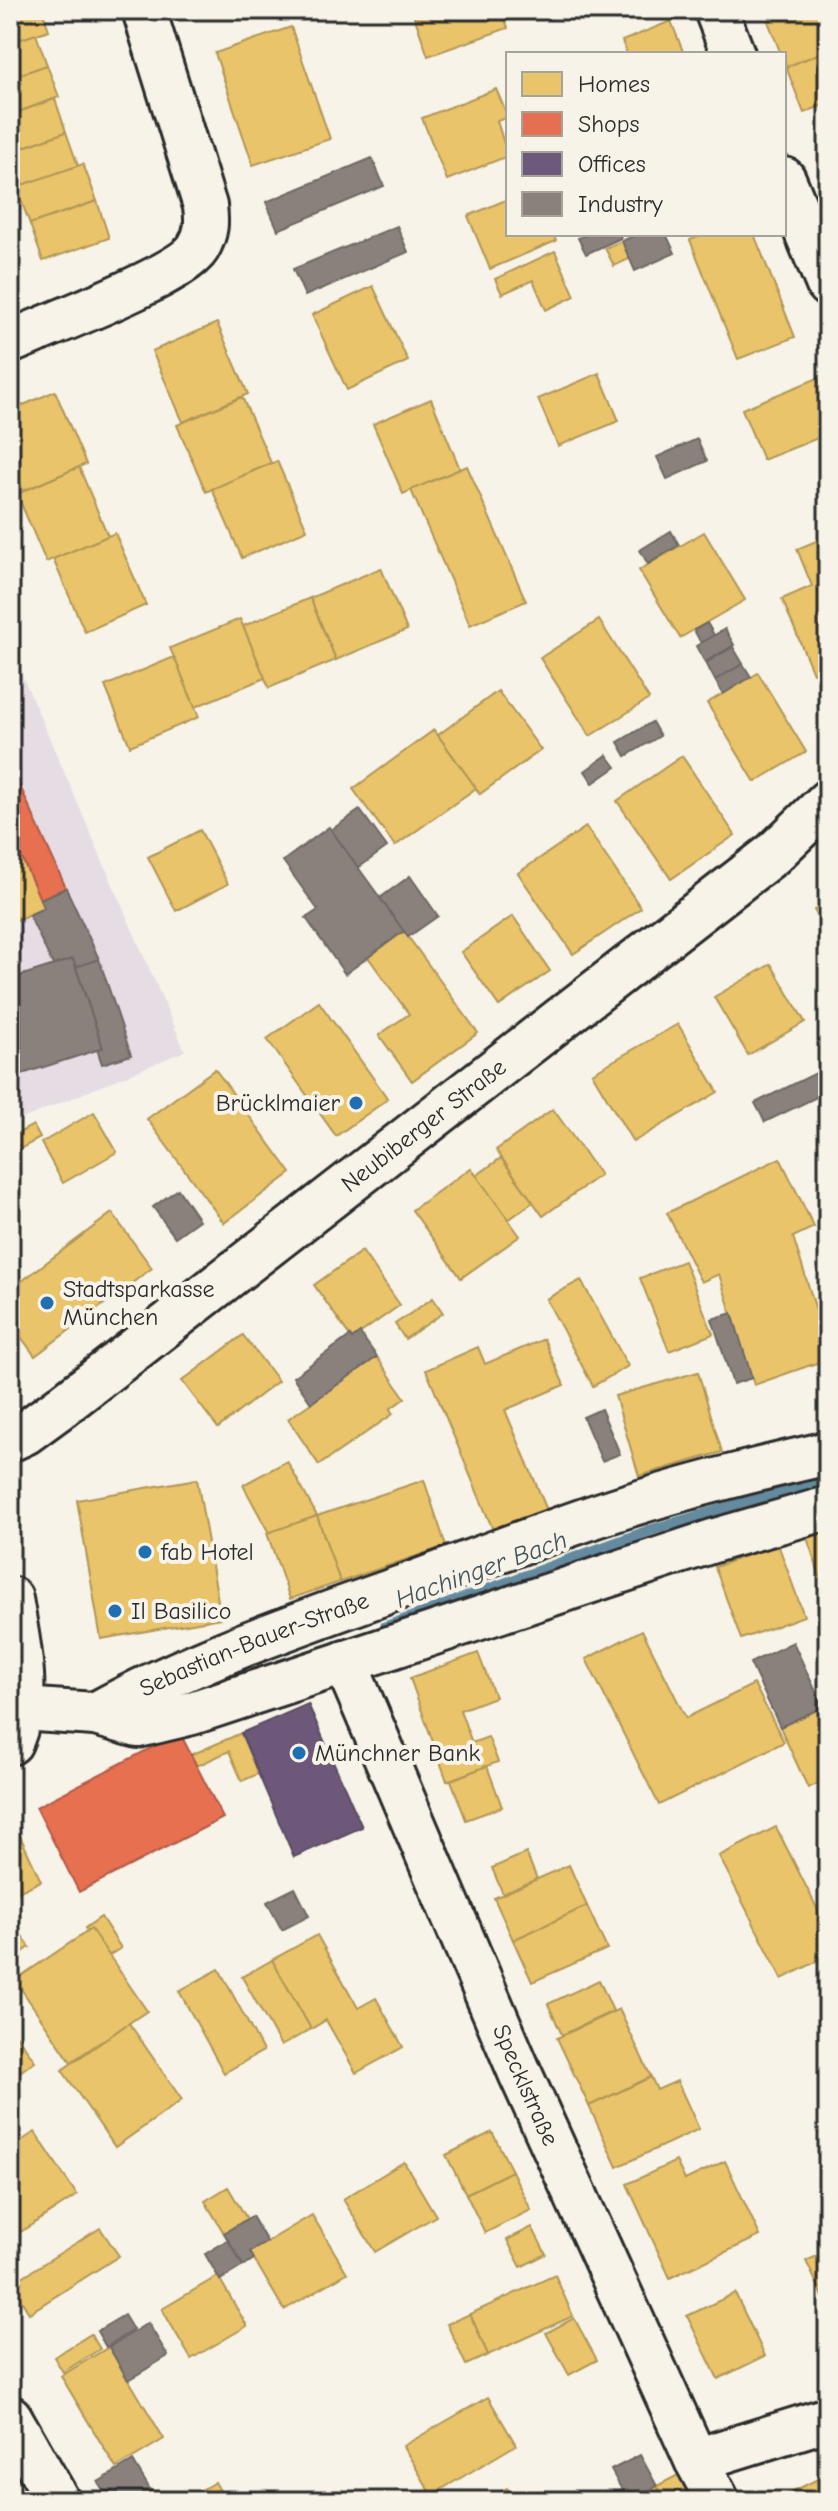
<svg xmlns="http://www.w3.org/2000/svg" width="838" height="2511" font-family="'Comic Neue',sans-serif">
<style>
.built{fill:#e6dde4}
.homes{fill:#e9c46a;stroke:#b09657;stroke-width:2}
.shops{fill:#e76f51;stroke:#af5b46;stroke-width:2}
.offices{fill:#6d597a;stroke:#594b62;stroke-width:2}
.industry{fill:#8a817c;stroke:#6e6764;stroke-width:2}
.lines{fill:none;stroke-linecap:round;stroke-linejoin:round}
.stream{stroke:#638a9e;stroke-width:11}
.minor-casing{stroke:#2b2b2b;stroke-width:48}
.major-casing{stroke:#2b2b2b;stroke-width:50}
.minor{stroke:#f7f3e8;stroke-width:42}
.major{stroke:#f7f3e8;stroke-width:44}
.poi-dot{fill:#1f6fb2;stroke:#f7f3e8;stroke-width:3}
.labels{text-anchor:middle;stroke-width:8;stroke-linejoin:round;paint-order:stroke}
.poi-label{font-size:24px;fill:#2b2b2b;stroke:#f7f3e8;text-anchor:start}
.street-label{font-size:24px;fill:#2b2b2b;stroke:#f7f3e8}
.water-label{font-size:26px;font-style:italic;fill:#42525b;stroke:#f7f3e8}
</style>
<rect width="100%" height="100%" fill="#f7f3e8"/>
<filter id="ink" filterUnits="userSpaceOnUse"><feTurbulence type="fractalNoise" baseFrequency=".0125" numOctaves="2"/><feDisplacementMap in="SourceGraphic" scale="16" xChannelSelector="R" yChannelSelector="G"/><feConvolveMatrix kernelMatrix="1 2 1 2 8 2 1 2 1" color-interpolation-filters="sRGB"/></filter>
<g filter="url(#ink)">
<path class="built" d="M10,647L185,1051L10,1124Z"/>
<g class="homes">
<path d="M10,10H42L49,30L10,43Z"/>
<path d="M412,10H501L508,28L428,56Z"/>
<path d="M796,10H828V50L786,67L784,54H781L768,21Z"/>
<path d="M671,21L684,54H627L622,41Z"/>
<path d="M291,27L330,139L253,165L215,53Z"/>
<path d="M36,34L47,65L10,78V43Z"/>
<path d="M828,50V103L804,113L786,67Z"/>
<path d="M47,65L59,97L10,115V78Z"/>
<path d="M496,89L508,117L497,121L508,156L447,180L422,118Z"/>
<path d="M55,99L66,132L10,152V115Z"/>
<path d="M66,132L78,166L11,190L10,152Z"/>
<path d="M83,164L97,201L30,224L16,187Z"/>
<path d="M508,199V234H553L556,241L490,269L468,216Z"/>
<path d="M97,201L109,238L43,261L30,224Z"/>
<path d="M704,234H754L795,337L738,359L690,240Z"/>
<path d="M622,241L629,259L614,266L605,248Z"/>
<path d="M555,251L575,296L546,310L533,280L502,294L495,279Z"/>
<path d="M373,286L408,361L347,390L312,315Z"/>
<path d="M217,323L248,394L183,422L152,351Z"/>
<path d="M599,373L619,421L558,446L538,399Z"/>
<path d="M818,378L828,402V434L763,460L742,409Z"/>
<path d="M55,391L86,464L23,491L10,460V411Z"/>
<path d="M242,397L271,463L206,492L177,425Z"/>
<path d="M431,399L460,469L403,494L373,424Z"/>
<path d="M277,461L307,530L242,558L212,489Z"/>
<path d="M467,466L526,601L470,625L411,490Z"/>
<path d="M79,467L108,536L46,562L17,494Z"/>
<path d="M704,532L745,600L680,638L639,570Z"/>
<path d="M115,533L146,605L85,632L53,559Z"/>
<path d="M828,536V667L813,673L782,599L812,586L797,549Z"/>
<path d="M381,568L407,630L336,660L310,598Z"/>
<path d="M310,598L336,660L269,688L243,626Z"/>
<path d="M240,619L265,678L195,707L170,648Z"/>
<path d="M599,620L649,699L590,736L540,658Z"/>
<path d="M174,657L199,717L130,746L105,686Z"/>
<path d="M758,673L806,752L755,782L707,703Z"/>
<path d="M498,691L541,750L480,794L438,735Z"/>
<path d="M434,730L476,788L395,846L353,789Z"/>
<path d="M682,756L735,835L671,879L617,801Z"/>
<path d="M586,827L641,908L573,954L518,873Z"/>
<path d="M200,830L228,884L176,911L148,857Z"/>
<path d="M10,831L44,908L10,923Z"/>
<path d="M828,902V934L814,910Z"/>
<path d="M513,916L550,971L499,1006L461,952Z"/>
<path d="M404,931L478,1033L412,1081L379,1035L409,1014L368,957Z"/>
<path d="M771,964L805,1022L748,1055L714,997Z"/>
<path d="M319,1002L388,1099L336,1136L267,1039Z"/>
<path d="M678,1024L718,1092L633,1142L592,1073Z"/>
<path d="M215,1069L291,1173L224,1223L147,1119Z"/>
<path d="M553,1109L600,1175L543,1216L496,1150Z"/>
<path d="M94,1112L117,1152L63,1183L41,1143Z"/>
<path d="M33,1125L40,1138L20,1149L13,1136Z"/>
<path d="M501,1158L533,1202L508,1220L476,1176Z"/>
<path d="M780,1158L814,1227L793,1237L828,1348V1359L754,1385L719,1274L701,1282L667,1213Z"/>
<path d="M471,1168L520,1236L461,1278L412,1210Z"/>
<path d="M112,1213L152,1268L35,1356L10,1322V1290Z"/>
<path d="M362,1251L400,1305L352,1339L314,1285Z"/>
<path d="M684,1261L713,1334L669,1351L640,1278Z"/>
<path d="M581,1280L628,1366L593,1386L546,1299Z"/>
<path d="M433,1298L443,1313L405,1339L395,1324Z"/>
<path d="M243,1335L278,1381L218,1428L182,1381Z"/>
<path d="M544,1339L564,1385L505,1410L549,1515L496,1537L426,1370L478,1347L485,1364Z"/>
<path d="M377,1357L405,1398L390,1409L393,1414L319,1465L288,1419Z"/>
<path d="M698,1372L722,1452L639,1476L615,1396Z"/>
<path d="M287,1461L317,1516L269,1533L243,1485Z"/>
<path d="M197,1479L221,1618L101,1639L77,1500Z"/>
<path d="M424,1480L446,1546L340,1582L317,1516Z"/>
<path d="M317,1516L340,1582L290,1599L267,1533Z"/>
<path d="M828,1528V1600L806,1535Z"/>
<path d="M778,1544L804,1616L741,1639L715,1567Z"/>
<path d="M642,1630L686,1718L754,1684L784,1742L659,1805L586,1659Z"/>
<path d="M478,1653L495,1697L460,1710L472,1743L488,1737L498,1762L447,1781L410,1678Z"/>
<path d="M828,1705V1779L808,1788L780,1727Z"/>
<path d="M241,1733L258,1774L242,1781L229,1751L197,1766L191,1755Z"/>
<path d="M487,1766L502,1807L466,1820L451,1780Z"/>
<path d="M12,1819L41,1881L10,1896V1820Z"/>
<path d="M776,1827L828,1930V1956L782,1979L719,1856Z"/>
<path d="M526,1853L537,1879L503,1894L492,1868Z"/>
<path d="M569,1865L587,1906L513,1940L494,1898Z"/>
<path d="M587,1906L607,1949L532,1982L513,1940Z"/>
<path d="M101,1917L121,1948L105,1958L85,1928Z"/>
<path d="M91,1929L147,2011L71,2062L15,1980Z"/>
<path d="M18,1930L30,1947L10,1961V1936Z"/>
<path d="M317,1935L358,2008L376,1998L403,2047L356,2073L326,2020L311,2029L272,1960Z"/>
<path d="M272,1960L311,2029L281,2046L242,1977Z"/>
<path d="M219,1969L263,2051L224,2073L179,1991Z"/>
<path d="M599,1980L613,2011L562,2035L548,2004Z"/>
<path d="M619,2009L651,2077L589,2106L557,2038Z"/>
<path d="M129,2023L182,2100L115,2147L62,2070Z"/>
<path d="M10,2026L35,2061L10,2079Z"/>
<path d="M651,2077L657,2090L677,2081L699,2129L617,2167L589,2106Z"/>
<path d="M35,2132L77,2195L10,2239V2148Z"/>
<path d="M492,2132L512,2171L466,2194L446,2155Z"/>
<path d="M676,2161L685,2180L725,2161L760,2236L670,2278L627,2184Z"/>
<path d="M404,2162L436,2216L375,2252L343,2199Z"/>
<path d="M512,2171L531,2210L485,2233L466,2194Z"/>
<path d="M228,2187L247,2219L224,2233L205,2201Z"/>
<path d="M312,2215L347,2273L284,2310L250,2252Z"/>
<path d="M532,2227L546,2254L521,2267L507,2240Z"/>
<path d="M100,2228L119,2256L29,2313L11,2284Z"/>
<path d="M828,2251V2307L806,2261Z"/>
<path d="M555,2275L573,2316L488,2355L470,2314Z"/>
<path d="M218,2276L247,2326L191,2359L162,2309Z"/>
<path d="M735,2293L765,2356L718,2379L687,2316Z"/>
<path d="M470,2314L488,2355L466,2365L447,2324Z"/>
<path d="M574,2318L597,2360L569,2375L546,2333Z"/>
<path d="M91,2334L100,2349L63,2372L54,2357Z"/>
<path d="M109,2347L164,2439L116,2468L61,2376Z"/>
<path d="M488,2397L516,2445L432,2495L403,2446Z"/>
<path d="M680,2474L694,2501H665L657,2486Z"/>
<path d="M828,2474V2501H783L781,2497Z"/>
<path d="M215,2482L226,2501H182Z"/>
<path d="M657,2486L665,2501H629Z"/>
<path d="M507,2488L514,2501H484Z"/>
</g>
<g class="shops">
<path d="M10,764L66,888L40,899L10,831Z"/>
<path d="M180,1733L223,1818L79,1892L36,1807Z"/>
</g>
<path class="offices" d="M308,1704L362,1827L294,1857L241,1733Z"/>
<g class="industry">
<path d="M372,158L384,186L278,230L266,202Z"/>
<path d="M397,226L408,252L305,296L293,269Z"/>
<path d="M588,234H619L621,238L586,254L578,238Z"/>
<path d="M637,234H666L675,253L635,271L622,241Z"/>
<path d="M697,439L707,461L667,479L657,457Z"/>
<path d="M671,531L679,545L648,564L640,550Z"/>
<path d="M707,623L714,635L701,643L694,630Z"/>
<path d="M725,629L734,645L705,662L696,646Z"/>
<path d="M733,647L743,664L715,680L706,663Z"/>
<path d="M743,664L751,677L723,694L715,680Z"/>
<path d="M652,722L660,736L626,756L618,742Z"/>
<path d="M607,755L616,767L593,783L585,771Z"/>
<path d="M360,810L387,847L358,868L331,830Z"/>
<path d="M329,827L404,931L345,974L306,918L318,910L283,861Z"/>
<path d="M410,876L438,916L408,937L380,898Z"/>
<path d="M66,888L99,959L76,967L73,959L53,965L29,915L44,908L40,899Z"/>
<path d="M73,959L103,1048L10,1078V979Z"/>
<path d="M99,959L131,1055L102,1064L97,1049L103,1048L76,967Z"/>
<path d="M816,1073L825,1093L765,1122L755,1103Z"/>
<path d="M178,1189L199,1220L175,1237L153,1207Z"/>
<path d="M732,1313L752,1378L733,1384L712,1319Z"/>
<path d="M360,1333L377,1357L311,1403L293,1377L350,1336L352,1339Z"/>
<path d="M601,1409L620,1454L602,1461L583,1417Z"/>
<path d="M793,1642L823,1707L780,1727L750,1663Z"/>
<path d="M295,1888L309,1916L282,1930L267,1902Z"/>
<path d="M252,2216L267,2242L250,2252L254,2259L243,2266L224,2233Z"/>
<path d="M228,2240L243,2266L220,2280L205,2254Z"/>
<path d="M124,2315L133,2330L106,2347L97,2331Z"/>
<path d="M148,2323L168,2356L128,2380L109,2347Z"/>
<path d="M640,2455L657,2486L628,2501L611,2470Z"/>
<path d="M133,2461L157,2501H110L98,2482Z"/>
</g>
<g class="lines">
<path class="stream" d="M385,1627L651,1530L828,1478"/>
<defs>
<g id="minor">
<path d="M716,10L733,54"/>
<path d="M784,179L828,285"/>
<path d="M10,342C46,326 181,276 198,248C207,233 207,222 205,206L144,10"/>
<path id="s1" d="M10,1440L25,1433L62,1406L773,854L828,801"/>
<path id="s2" d="M345,1662L520,2073L696,2460L718,2501"/>
<path d="M21,1709L95,1714L138,1726L192,1713L716,1540L828,1508"/>
<path id="s3" d="M95,1714C194,1659 304,1622 410,1584C475,1560 539,1535 605,1513C678,1489 753,1470 828,1453"/>
<path d="M10,2417L58,2501"/>
<path d="M696,2460L828,2419"/>
</g>
<path id="major" d="M10,1599C18,1647 31,1696 10,1742"/>
</defs>
<use href="#minor" class="minor-casing"/>
<use href="#major" class="major-casing"/>
<use href="#minor" class="minor"/>
<use href="#major" class="major"/>
</g>
</g>
<g class="poi-dot">
<circle cx="356" cy="1103" r="8"/>
<circle cx="47" cy="1303" r="8"/>
<circle cx="145" cy="1552" r="8"/>
<circle cx="115" cy="1611" r="8"/>
<circle cx="299" cy="1753" r="8"/>
</g>
<g class="labels">
<g class="poi-label">
<text x="340" y="1111" text-anchor="end">Brücklmaier</text>
<text x="63" y="1297">Stadtsparkasse<tspan x="63" dy="28">München</tspan></text>
<text x="161" y="1560">fab Hotel</text>
<text x="131" y="1619">Il Basilico</text>
<text x="315" y="1761">Münchner Bank</text>
</g>
<g class="street-label">
<text dy="8" stroke="none"><textPath href="#s1" startOffset="520">Neubiberger Straße</textPath></text>
<text dy="8" stroke="none"><textPath href="#s3" startOffset="174">Sebastian-Bauer-Straße</textPath></text>
<text dy="8" stroke="none"><textPath href="#s2" startOffset="460">Specklstraße</textPath></text>
</g>
<g class="water-label">
<text transform="translate(481 1569) rotate(-20)" y="9">Hachinger Bach</text>
</g>
</g>
<rect width="838" height="2511" fill="none" stroke="#f7f3e8" stroke-width="40"/>
<rect x="20" y="20" width="798" height="2471" fill="none" stroke="#2b2b2b" stroke-width="3" filter="url(#ink)"/>
<rect x="506" y="52" width="280" height="184" fill="#f7f3e8" stroke="#a5a39c" stroke-width="2"/>
<rect x="522" y="72" width="40" height="24" fill="#e9c46a" stroke="#a5a39c" stroke-width="2"/>
<text x="578" y="92" font-size="24" fill="#2b2b2b">Homes</text>
<rect x="522" y="112" width="40" height="24" fill="#e76f51" stroke="#a5a39c" stroke-width="2"/>
<text x="578" y="132" font-size="24" fill="#2b2b2b">Shops</text>
<rect x="522" y="152" width="40" height="24" fill="#6d597a" stroke="#a5a39c" stroke-width="2"/>
<text x="578" y="172" font-size="24" fill="#2b2b2b">Offices</text>
<rect x="522" y="192" width="40" height="24" fill="#8a817c" stroke="#a5a39c" stroke-width="2"/>
<text x="578" y="212" font-size="24" fill="#2b2b2b">Industry</text>
</svg>
